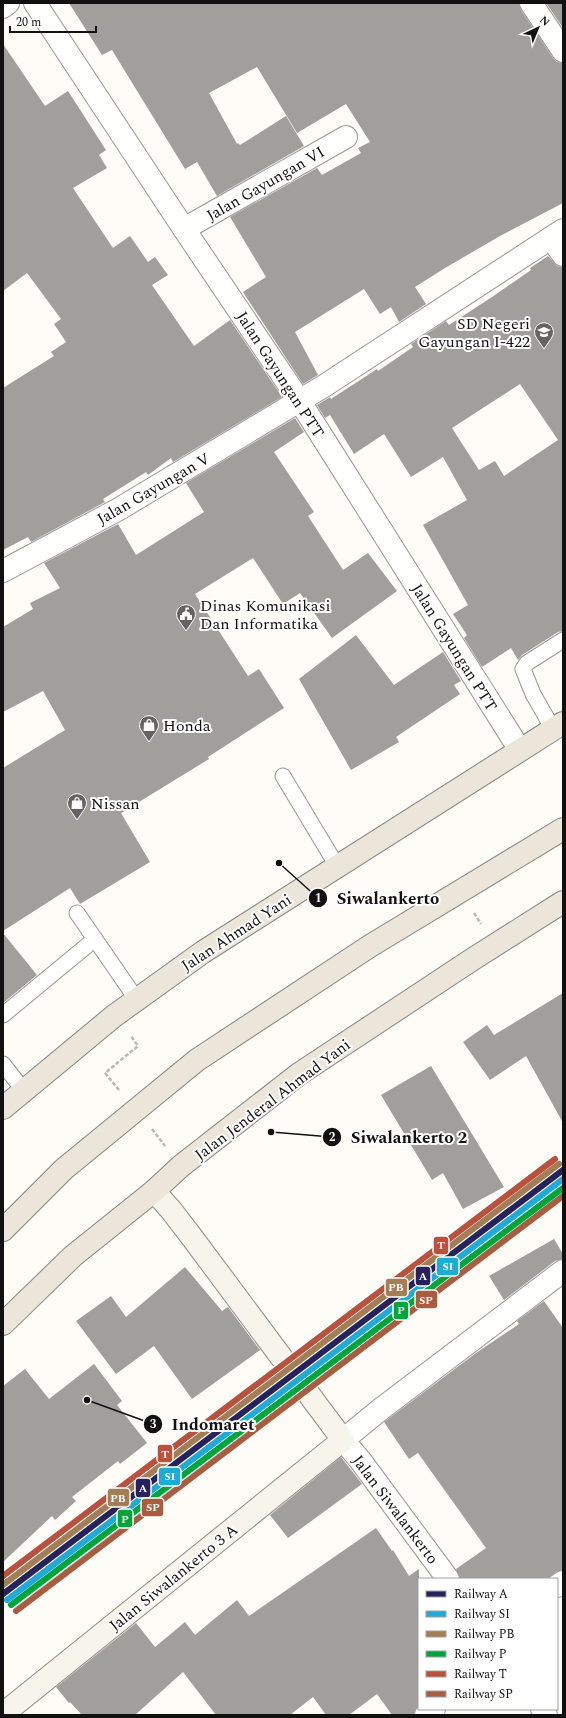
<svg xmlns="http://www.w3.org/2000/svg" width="566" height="1718" font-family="Spectral,serif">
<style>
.building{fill:#a19f9c;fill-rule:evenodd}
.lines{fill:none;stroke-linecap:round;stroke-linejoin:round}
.service-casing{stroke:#979795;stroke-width:17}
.minor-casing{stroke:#979795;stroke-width:24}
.tertiary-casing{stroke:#979795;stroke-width:24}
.secondary-casing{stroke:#8e8d8b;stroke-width:24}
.trunk-casing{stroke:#858482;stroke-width:24}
.path{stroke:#b9b9b8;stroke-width:2.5;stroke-dasharray:4 2;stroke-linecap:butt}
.service{stroke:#fffffe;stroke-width:15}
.minor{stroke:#fffffe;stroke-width:22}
.tertiary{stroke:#fffffe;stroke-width:22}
.secondary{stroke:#f6f4eb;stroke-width:22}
.trunk{stroke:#ece5da;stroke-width:22}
.rail-1-casing{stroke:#fff;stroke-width:9}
.rail-2-casing{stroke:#fff;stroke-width:9}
.rail-3-casing{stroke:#fff;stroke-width:9}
.rail-4-casing{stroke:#fff;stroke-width:9}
.rail-5-casing{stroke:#fff;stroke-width:9}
.rail-6-casing{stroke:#fff;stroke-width:9}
.rail-1{stroke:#26225e;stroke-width:6}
.rail-2{stroke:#20abd6;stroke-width:6}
.rail-3{stroke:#a27d56;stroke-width:6}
.rail-4{stroke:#00a53a;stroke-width:6}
.rail-5{stroke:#ba513d;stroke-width:6}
.rail-6{stroke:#a95d40;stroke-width:6}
.labels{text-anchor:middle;stroke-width:4;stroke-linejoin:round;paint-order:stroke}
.street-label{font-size:16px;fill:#111;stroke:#fff}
.poi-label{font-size:16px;fill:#111;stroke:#fff;text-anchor:start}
.leader{fill:none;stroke:#111;stroke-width:1.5}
.callout-dot{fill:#111;stroke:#fff;stroke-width:1.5}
.mark-label{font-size:12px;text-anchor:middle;font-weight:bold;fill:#fff}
.callout-label{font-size:17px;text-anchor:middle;font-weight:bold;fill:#111;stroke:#fff;stroke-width:4;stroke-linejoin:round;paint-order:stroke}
.line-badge{stroke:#fff;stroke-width:1.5}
.badge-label{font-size:11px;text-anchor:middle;font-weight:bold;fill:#fff}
</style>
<rect width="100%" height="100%" fill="#fdfcf7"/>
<g class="building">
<path d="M69,3H519L521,10L553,58L557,62L563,63V203L500,236L445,268L415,287L426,304L399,322L391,307L380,314L364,289L295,332L318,375L303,384L243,292L266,277L230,217L317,168L322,175L361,153L358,148L370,142L346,104L297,133L257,67L209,93L237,144L238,143L240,145L286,116L304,146L217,196L197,162L185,169L112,50L102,55Z"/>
<path d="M546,3H563V28Z"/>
<path d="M3,44L45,106L68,91L106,150L99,155L107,168L73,188L113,248L130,236L148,262L155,257L168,275L152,285L194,346L230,320L282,397L173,462L171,458L148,475L146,472L103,499L105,502L31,542L28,537L3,550V388L54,356L51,352L66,342L54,324L61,319L27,273L3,291Z"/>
<path d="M548,256L557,266L563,267V631L558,632L522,655L518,660L511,648L482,667L464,638L467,635L453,614L468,605L423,525L467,500L443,457L411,477L384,434L354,454L330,415L325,418L317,405L330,397L331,399L377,369L378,371L413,347L411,344L446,321L449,325L492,297L531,270L530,268ZM520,384L558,440L504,476L495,461L479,470L452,428Z"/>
<path d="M295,418L304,432L274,452L314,512L308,516L310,519L343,570L368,553L397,591L332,638L300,593L283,604L253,558L195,594L248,676L259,669L284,708L208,757L209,759L121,813L150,862L80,904L70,888L3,931V768L65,730L43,691L3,712V627L33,609L30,603L60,588L44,563L118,524L136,555L204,512L186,483Z"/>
<path d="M356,635L394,685L443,652L461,681L454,685L460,694L396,737L399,742L351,770L299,679Z"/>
<path d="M3,933L37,975L3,1003Z"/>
<path d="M563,993V1123L526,1056L490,1080L463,1042L487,1025L494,1035Z"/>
<path d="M431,1066L504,1187L463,1209L443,1173L432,1180L381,1095Z"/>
<path d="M554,1239L563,1254V1259L555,1261L504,1300L489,1276Z"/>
<path d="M185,1267L222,1311L228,1307L260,1350L192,1399L154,1346L116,1374L76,1321L111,1296L126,1317Z"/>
<path d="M544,1301L563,1328V1570L556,1572L547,1579H460L456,1569L486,1548L418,1453L409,1459L384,1422L476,1353L519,1324L517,1321Z"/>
<path d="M94,1364L122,1401L117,1405L147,1443L120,1464L118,1461L72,1497L76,1501L55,1520L52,1516L3,1562V1386L25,1369L49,1399Z"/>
<path d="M341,1457L362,1484L288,1538L270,1515Z"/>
<path d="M376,1528L392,1551L393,1550L409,1576L419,1569V1705L415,1710L414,1715H392L377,1694L349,1715H326L313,1697L290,1715H216L183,1672L135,1715H82L70,1702L69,1703L56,1687L136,1623L155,1647L185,1622L195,1635L237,1600L249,1616Z"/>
</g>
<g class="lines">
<defs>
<g id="service">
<path d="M553,729L533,694L523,669L527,663L563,640"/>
<path d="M283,776L337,866"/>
<path d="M77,913L137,1000"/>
<path d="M3,1015L95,939"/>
<path d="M3,1064L24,1091"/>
</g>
<g id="minor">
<path d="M35,3L184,229L299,400L520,750"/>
<path d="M531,3L563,51"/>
<path d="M3,7L8,3"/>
<path d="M184,229L346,137"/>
<path d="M551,238L563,255"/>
<path d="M3,571L119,509L324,386L563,230"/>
<path d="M343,1440L360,1460L448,1579"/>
<path d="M557,1586L563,1582"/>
<path d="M542,1709L546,1715"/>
<path d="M426,1715L434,1709"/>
</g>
<path id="tertiary" d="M343,1440L381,1409L563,1271"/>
<path id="secondary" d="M3,1714L343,1440L191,1236L171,1210L154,1191"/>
<g id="trunk">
<path d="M3,1108L114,1016L203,952L563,723"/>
<path d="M3,1230L64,1169L197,1060L370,946L563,829"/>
<path d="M3,1324L73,1256L154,1191L181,1166L299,1074L473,959L563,902"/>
</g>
</defs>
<use href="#service" class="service-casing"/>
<use href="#minor" class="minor-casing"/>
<use href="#tertiary" class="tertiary-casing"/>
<use href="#secondary" class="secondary-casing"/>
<use href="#trunk" class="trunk-casing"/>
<g class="path">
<path d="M474,913L481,924"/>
<path d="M119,1090L105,1073L138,1046L131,1036"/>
<path d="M152,1129L165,1146"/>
</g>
<use href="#service" class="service"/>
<use href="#minor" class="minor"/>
<use href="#tertiary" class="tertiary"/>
<use href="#secondary" class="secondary"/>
<use href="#trunk" class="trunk"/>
<defs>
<path id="rail-1" d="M3,1594L563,1170"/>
<path id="rail-2" d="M7,1600L563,1179"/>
<path id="rail-3" d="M3,1585L559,1164"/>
<path id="rail-4" d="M11,1605L563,1188"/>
<path id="rail-5" d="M3,1576L555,1159"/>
<path id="rail-6" d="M16,1611L563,1196"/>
</defs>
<use href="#rail-1" class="rail-1-casing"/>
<use href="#rail-2" class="rail-2-casing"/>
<use href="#rail-3" class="rail-3-casing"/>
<use href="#rail-4" class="rail-4-casing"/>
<use href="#rail-5" class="rail-5-casing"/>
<use href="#rail-6" class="rail-6-casing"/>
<use href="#rail-1" class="rail-1"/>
<use href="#rail-2" class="rail-2"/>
<use href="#rail-3" class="rail-3"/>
<use href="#rail-4" class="rail-4"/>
<use href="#rail-5" class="rail-5"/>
<use href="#rail-6" class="rail-6"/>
</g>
<defs>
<symbol id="school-pin" viewBox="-11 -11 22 30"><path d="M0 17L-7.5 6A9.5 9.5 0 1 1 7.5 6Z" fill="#646362" stroke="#fff"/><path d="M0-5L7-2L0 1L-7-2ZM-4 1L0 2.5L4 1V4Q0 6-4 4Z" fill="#fff"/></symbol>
<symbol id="civic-pin" viewBox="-11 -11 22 30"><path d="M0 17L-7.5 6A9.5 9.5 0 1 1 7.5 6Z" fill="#646362" stroke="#fff"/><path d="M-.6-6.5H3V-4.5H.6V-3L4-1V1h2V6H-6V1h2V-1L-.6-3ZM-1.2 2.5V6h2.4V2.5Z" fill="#fff"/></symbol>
<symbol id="shop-pin" viewBox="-11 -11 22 30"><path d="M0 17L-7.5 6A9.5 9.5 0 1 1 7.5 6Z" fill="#646362" stroke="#fff"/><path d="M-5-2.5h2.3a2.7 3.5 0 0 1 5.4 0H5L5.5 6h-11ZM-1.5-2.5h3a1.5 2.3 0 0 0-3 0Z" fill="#fff"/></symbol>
</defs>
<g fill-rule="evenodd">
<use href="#school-pin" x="533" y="321" width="22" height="30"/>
<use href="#civic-pin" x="175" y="603" width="22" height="30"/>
<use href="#shop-pin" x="138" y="714" width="22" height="30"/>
<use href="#shop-pin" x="66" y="792" width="22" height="30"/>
</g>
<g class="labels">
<g class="street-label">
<text transform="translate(265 183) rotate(-30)" y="6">Jalan Gayungan VI</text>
<text transform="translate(281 374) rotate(57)" y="6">Jalan Gayungan PTT</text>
<text transform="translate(153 488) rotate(-30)" y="6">Jalan Gayungan V</text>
<text transform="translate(455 647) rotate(58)" y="6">Jalan Gayungan PTT</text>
<text transform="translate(236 932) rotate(-33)" y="6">Jalan Ahmad Yani</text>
<text transform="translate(272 1099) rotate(-37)" y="6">Jalan Jenderal Ahmad Yani</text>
<text transform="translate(396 1509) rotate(53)" y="6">Jalan Siwalankerto</text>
<text transform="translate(173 1577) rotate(-39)" y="6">Jalan Siwalankerto 3 A</text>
</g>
<g class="poi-label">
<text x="530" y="329" text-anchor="end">SD Negeri<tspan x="530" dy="18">Gayungan I-422</tspan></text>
<text x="200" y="611">Dinas Komunikasi<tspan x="200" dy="18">Dan Informatika</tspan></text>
<text x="163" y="731">Honda</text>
<text x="91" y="809">Nissan</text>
</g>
</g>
<path class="leader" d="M279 863L318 898M271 1132L332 1137M87 1400L153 1424"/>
<g class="callout-dot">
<circle cx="279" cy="863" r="4"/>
<circle cx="271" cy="1132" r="4"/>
<circle cx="87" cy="1400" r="4"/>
<circle cx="318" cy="898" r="10"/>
<circle cx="332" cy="1137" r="10"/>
<circle cx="153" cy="1424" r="10"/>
</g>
<g class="mark-label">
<text x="318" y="902">1</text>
<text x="332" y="1141">2</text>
<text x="153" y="1428">3</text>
</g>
<g class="callout-label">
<text x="388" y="904">Siwalankerto</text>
<text x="409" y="1143">Siwalankerto 2</text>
<text x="213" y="1430">Indomaret</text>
</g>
<g class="line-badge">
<rect x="433" y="1236" width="16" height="19" rx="4" fill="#ba513d"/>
<rect x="436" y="1257" width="23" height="19" rx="4" fill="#20abd6"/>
<rect x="415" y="1266" width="16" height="20" rx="4" fill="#26225e"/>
<rect x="385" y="1278" width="23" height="19" rx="4" fill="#a27d56"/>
<rect x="415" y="1290" width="23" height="19" rx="4" fill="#a95d40"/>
<rect x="393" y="1301" width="16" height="19" rx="4" fill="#00a53a"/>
<rect x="157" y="1444" width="16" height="19" rx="4" fill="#ba513d"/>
<rect x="158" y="1467" width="23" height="19" rx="4" fill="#20abd6"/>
<rect x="135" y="1478" width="16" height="20" rx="4" fill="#26225e"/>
<rect x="107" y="1488" width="23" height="19" rx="4" fill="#a27d56"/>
<rect x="141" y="1498" width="23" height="19" rx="4" fill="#a95d40"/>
<rect x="117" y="1509" width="16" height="19" rx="4" fill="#00a53a"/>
</g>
<g class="badge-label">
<text x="441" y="1249">T</text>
<text x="448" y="1270">SI</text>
<text x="423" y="1280">A</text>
<text x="396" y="1291">PB</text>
<text x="426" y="1304">SP</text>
<text x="401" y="1314">P</text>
<text x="165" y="1458">T</text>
<text x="170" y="1480">SI</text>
<text x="143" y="1492">A</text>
<text x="118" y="1502">PB</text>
<text x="153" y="1511">SP</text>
<text x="125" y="1523">P</text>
</g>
<rect width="566" height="1718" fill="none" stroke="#111111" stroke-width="8"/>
<rect x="418" y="1578" width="140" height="132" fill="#ffffff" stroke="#a0a0a0"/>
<rect x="426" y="1591" width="20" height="6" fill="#26225e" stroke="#a0a0a0"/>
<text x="454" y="1598" font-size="12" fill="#111111">Railway A</text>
<rect x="426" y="1611" width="20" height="6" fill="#20abd6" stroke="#a0a0a0"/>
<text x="454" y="1618" font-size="12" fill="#111111">Railway SI</text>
<rect x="426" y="1631" width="20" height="6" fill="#a27d56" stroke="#a0a0a0"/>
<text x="454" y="1638" font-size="12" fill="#111111">Railway PB</text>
<rect x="426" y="1651" width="20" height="6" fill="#00a53a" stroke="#a0a0a0"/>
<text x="454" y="1658" font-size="12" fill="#111111">Railway P</text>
<rect x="426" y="1671" width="20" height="6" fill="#ba513d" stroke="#a0a0a0"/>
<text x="454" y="1678" font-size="12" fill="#111111">Railway T</text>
<rect x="426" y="1691" width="20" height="6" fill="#a95d40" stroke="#a0a0a0"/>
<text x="454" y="1698" font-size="12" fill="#111111">Railway SP</text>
<g transform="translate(538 28) rotate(44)" stroke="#ffffff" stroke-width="3" paint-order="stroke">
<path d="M0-3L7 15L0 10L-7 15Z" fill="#111111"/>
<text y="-6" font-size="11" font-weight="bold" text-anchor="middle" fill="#111111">N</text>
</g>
<path d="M10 26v6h86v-6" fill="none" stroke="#111111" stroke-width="2"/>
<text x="16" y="26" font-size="12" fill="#111111" stroke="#ffffff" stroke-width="3" paint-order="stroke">20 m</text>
</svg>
